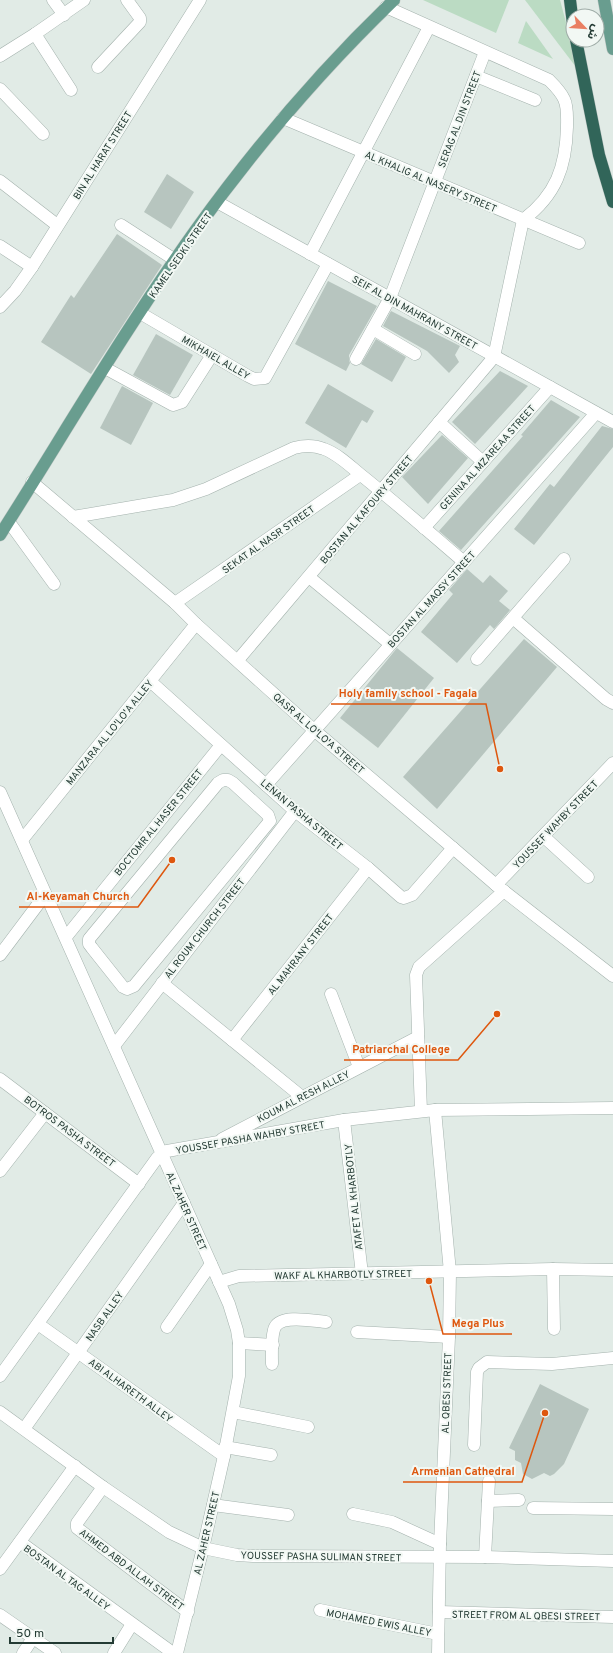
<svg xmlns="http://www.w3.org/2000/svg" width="613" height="1653" font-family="Overpass,'Noto Sans Arabic',sans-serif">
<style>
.green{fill:#bbdbc3}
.building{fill:#b7c5bf}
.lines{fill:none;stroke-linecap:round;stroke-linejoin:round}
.minor-casing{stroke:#a4b2ad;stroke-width:13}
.major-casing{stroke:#c1c8c6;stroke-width:13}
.highway-casing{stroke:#c1c8c6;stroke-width:13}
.minor{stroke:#fff;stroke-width:12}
.major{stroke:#699d8f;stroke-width:12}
.highway{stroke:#316559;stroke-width:12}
.labels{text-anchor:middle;stroke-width:4;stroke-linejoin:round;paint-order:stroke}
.street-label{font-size:10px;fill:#233a33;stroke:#f2f8f4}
.leader{fill:none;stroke:#de570e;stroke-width:1.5}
.callout-dot{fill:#de570e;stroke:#f2f8f4;stroke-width:1.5}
.callout-label{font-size:11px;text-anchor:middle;font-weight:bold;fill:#de570e;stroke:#f2f8f4;stroke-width:4;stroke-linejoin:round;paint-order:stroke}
</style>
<rect width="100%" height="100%" fill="#e1ebe6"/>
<g class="green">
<path d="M423,0H509L496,33Z"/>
<path d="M525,0H560L579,71Z"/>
<path d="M526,21L553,59L518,43Z"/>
</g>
<g class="building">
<path d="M167,174L194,192L171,229L144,212Z"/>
<path d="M117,234L162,265L91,374L41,342L71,295L74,298Z"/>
<path d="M328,281L377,306L349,355V360L350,363L346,371L295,344Z"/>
<path d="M391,311L460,346L455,355L459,362L449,373L427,351L383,326Z"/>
<path d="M156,334L193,355L170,395L133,375Z"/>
<path d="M376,339L406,357L392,382L361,364Z"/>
<path d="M500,371L528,386L475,444L452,422Z"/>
<path d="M328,384L374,411L367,423L362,420L346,448L305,423Z"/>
<path d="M122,386L153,403L131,445L100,428Z"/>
<path d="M551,400L580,417L461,550L439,531L523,436L521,435Z"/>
<path d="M602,426L613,429V447L534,545L514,529L550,484L554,487Z"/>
<path d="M442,435L468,458L428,504L402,477Z"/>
<path d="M467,569L483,583L490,575L508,591L499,601L510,610L494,629L490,625L457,663L421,632L453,594L449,590Z"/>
<path d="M524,639L557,667L437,809L403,777Z"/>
<path d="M397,648L434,678L378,748L340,718Z"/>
<path d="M540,1384L589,1409L564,1464L554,1474L550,1476L544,1473L532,1479L523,1474L521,1463L515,1460V1451L509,1448Z"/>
</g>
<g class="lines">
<defs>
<g id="minor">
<path d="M53,0L64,15"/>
<path d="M35,34L71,90"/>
<path d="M0,56L35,34L84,0"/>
<path d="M98,67L140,22V18L127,0"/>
<path d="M476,76L535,100"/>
<path d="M0,89L43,134"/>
<path d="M283,118L579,243"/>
<path d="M0,181L57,225"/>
<path d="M217,202L613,422"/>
<path d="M121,225L175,260"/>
<path d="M0,246L32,267"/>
<path d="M310,254L429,27"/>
<path d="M0,307L15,291L32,267L200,0"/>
<path d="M140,313L248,376L254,379L265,378L328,264"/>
<path d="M373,329L415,354"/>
<path d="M356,359L390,298L485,52"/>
<path d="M105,368L173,405L182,402L212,355"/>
<path d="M439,422L483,462"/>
<path d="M32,482L175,603L196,624L314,730L453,848L496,885L613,976"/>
<path d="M73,517L173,500L206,489L294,448C305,445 314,445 324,449C338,454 350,466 361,475C396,503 430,533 464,562"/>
<path d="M9,522L54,584"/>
<path d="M424,528L550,387"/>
<path d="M309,577L390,644"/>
<path d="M175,603L360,475"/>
<path d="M513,618L606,699L613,703"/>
<path d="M477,659L564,559"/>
<path d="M238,660L494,357L523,220C556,195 566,167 567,127C567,118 568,107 564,99C561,92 555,86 549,80L386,7"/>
<path d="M150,681L295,811L368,868L401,897L404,898L412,895L453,848"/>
<path d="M223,780H228L233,783L268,815L270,821L134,986L127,989L123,987L92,948L89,944V939L218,783Z"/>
<path d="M266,785L596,413"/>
<path d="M0,792L229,1304L237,1330L239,1343V1376L224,1456L203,1548L177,1653"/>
<path d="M543,836L588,877"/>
<path d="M22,840L196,624"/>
<path d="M496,885L613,763"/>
<path d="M66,937L221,745"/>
<path d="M0,955L45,895"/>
<path d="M162,983L302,1097"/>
<path d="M331,994L359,1067"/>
<path d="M232,1040L368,868"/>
<path d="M114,1046L295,811"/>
<path d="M0,1079L139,1184"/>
<path d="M435,1110L450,1272L449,1337L440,1544L438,1653"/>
<path d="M421,1111L416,975L419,967L504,891"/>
<path d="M344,1120L362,1274"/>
<path d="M222,1139L418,1037"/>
<path d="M0,1171L45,1113"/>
<path d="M553,1269L554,1329"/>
<path d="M219,1282L239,1276L553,1269L613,1270"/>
<path d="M38,1324L224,1456"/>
<path d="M167,1327L211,1264"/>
<path d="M357,1332L449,1337"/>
<path d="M239,1343L273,1345"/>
<path d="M272,1364C272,1354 271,1335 275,1327C282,1314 313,1321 326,1322"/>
<path d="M0,1376L157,1158L167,1151L344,1120L435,1110L613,1108"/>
<path d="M0,1412L103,1487L169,1532L203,1548L237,1555L253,1556L485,1557L613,1561"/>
<path d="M233,1412L308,1427"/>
<path d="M24,1429L184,1203"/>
<path d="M474,1445L477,1372L479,1368L487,1362L552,1364L613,1358"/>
<path d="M225,1447L271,1455"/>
<path d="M103,1487L77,1523V1528L188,1612"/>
<path d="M488,1501L519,1500"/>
<path d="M213,1505L288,1515"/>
<path d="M533,1508L613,1509"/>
<path d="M353,1514L392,1522L440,1544"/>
<path d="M20,1542L173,1653"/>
<path d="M485,1557L489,1481"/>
<path d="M0,1569L75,1466"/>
<path d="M320,1610L438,1634"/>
<path d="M439,1612L613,1617"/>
<path d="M0,1615L55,1653"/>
<path d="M23,1653L33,1638"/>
<path d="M114,1653L132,1624"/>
</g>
<g id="major">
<path d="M604,0L613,49"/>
<path d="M0,535C64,434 125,329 195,231C254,149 321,70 394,0"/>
</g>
<g id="highway">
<path d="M570,0L573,24"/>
<path d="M576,40L599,155L613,202"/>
</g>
</defs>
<use href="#minor" class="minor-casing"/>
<use href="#major" class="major-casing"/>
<use href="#highway" class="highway-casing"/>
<use href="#minor" class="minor"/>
<use href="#major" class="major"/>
<use href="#highway" class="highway"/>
</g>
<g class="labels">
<g class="street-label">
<text transform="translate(459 119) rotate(-69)" y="4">SERAG AL DIN STREET</text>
<text transform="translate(102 155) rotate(-58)" y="4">BIN AL HARAT STREET</text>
<text transform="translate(431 181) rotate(23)" y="4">AL KHALIG AL NASERY STREET</text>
<text transform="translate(180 255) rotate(-55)" y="4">KAMEL SEDKI STREET</text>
<text transform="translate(415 312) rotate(29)" y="4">SEIF AL DIN MAHRANY STREET</text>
<text transform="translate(216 357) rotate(30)" y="4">MIKHAIEL ALLEY</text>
<text transform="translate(487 457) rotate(-48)" y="4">GENINA AL MZAREAA STREET</text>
<text transform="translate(366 509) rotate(-50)" y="4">BOSTAN AL KAFOURY STREET</text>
<text transform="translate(268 539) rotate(-35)" y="4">SEKAT AL NASR STREET</text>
<text transform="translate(431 599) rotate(-48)" y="4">BOSTAN AL MAQSY STREET</text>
<text transform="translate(109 732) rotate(-51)" y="4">MANZARA AL LO'LO'A ALLEY</text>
<text transform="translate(319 733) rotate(41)" y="4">QASR AL LO'LO'A STREET</text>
<text transform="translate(302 814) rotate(40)" y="4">LENAN PASHA STREET</text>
<text transform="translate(158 822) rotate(-51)" y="4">BOCTOMR AL HASER STREET</text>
<text transform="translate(555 824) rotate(-46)" y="4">YOUSSEF WAHBY STREET</text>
<text transform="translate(204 928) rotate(-52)" y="4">AL ROUM CHURCH STREET</text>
<text transform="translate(300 954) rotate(-52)" y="4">AL MAHRANY STREET</text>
<text transform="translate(303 1096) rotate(-27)" y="4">KOUM AL RESH ALLEY</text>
<text transform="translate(70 1131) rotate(37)" y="4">BOTROS PASHA STREET</text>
<text transform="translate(250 1137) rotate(-10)" y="4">YOUSSEF PASHA WAHBY STREET</text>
<text transform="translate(353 1197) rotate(-96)" y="4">ATAFET AL KHARBOTLY</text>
<text transform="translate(187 1211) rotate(66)" y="4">AL ZAHER STREET</text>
<text transform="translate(343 1274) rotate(-1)" y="4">WAKF AL KHARBOTLY STREET</text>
<text transform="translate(104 1316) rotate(-55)" y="4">NASB ALLEY</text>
<text transform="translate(131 1390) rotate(36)" y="4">ABI ALHARETH ALLEY</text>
<text transform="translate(446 1393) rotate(-88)" y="4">AL QBESI STREET</text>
<text transform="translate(206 1533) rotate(-77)" y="4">AL ZAHER STREET</text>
<text transform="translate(321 1556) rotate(1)" y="4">YOUSSEF PASHA SULIMAN STREET</text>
<text transform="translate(132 1569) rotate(37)" y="4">AHMED ABD ALLAH STREET</text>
<text transform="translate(67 1577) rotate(36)" y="4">BOSTAN AL TAG ALLEY</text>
<text transform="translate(526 1615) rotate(1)" y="4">STREET FROM AL QBESI STREET</text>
<text transform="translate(379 1622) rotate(11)" y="4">MOHAMED EWIS ALLEY</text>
</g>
</g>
<path class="leader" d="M500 769L486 704H331M172 860L138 907H19M497 1014L458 1060H344M429 1281L443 1334H512M545 1413L522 1482H403"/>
<g class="callout-dot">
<circle cx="500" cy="769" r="4"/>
<circle cx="172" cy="860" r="4"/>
<circle cx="497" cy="1014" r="4"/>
<circle cx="429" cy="1281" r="4"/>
<circle cx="545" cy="1413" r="4"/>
</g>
<g class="callout-label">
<text x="408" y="697">Holy family school - Fagala</text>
<text x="78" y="900">Al-Keyamah Church</text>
<text x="401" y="1053">Patriarchal College</text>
<text x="478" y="1327">Mega Plus</text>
<text x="463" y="1475">Armenian Cathedral</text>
</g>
<g transform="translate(585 28) rotate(115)"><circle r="19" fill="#f2f8f4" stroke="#9faca7"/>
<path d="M0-3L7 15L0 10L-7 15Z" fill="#e97f62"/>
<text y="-6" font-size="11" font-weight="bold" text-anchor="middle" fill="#233a33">ش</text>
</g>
<path d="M10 1637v6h103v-6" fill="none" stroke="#233a33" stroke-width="2"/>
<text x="16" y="1637" font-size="12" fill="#233a33" stroke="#f2f8f4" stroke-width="3" paint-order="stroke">50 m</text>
</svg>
